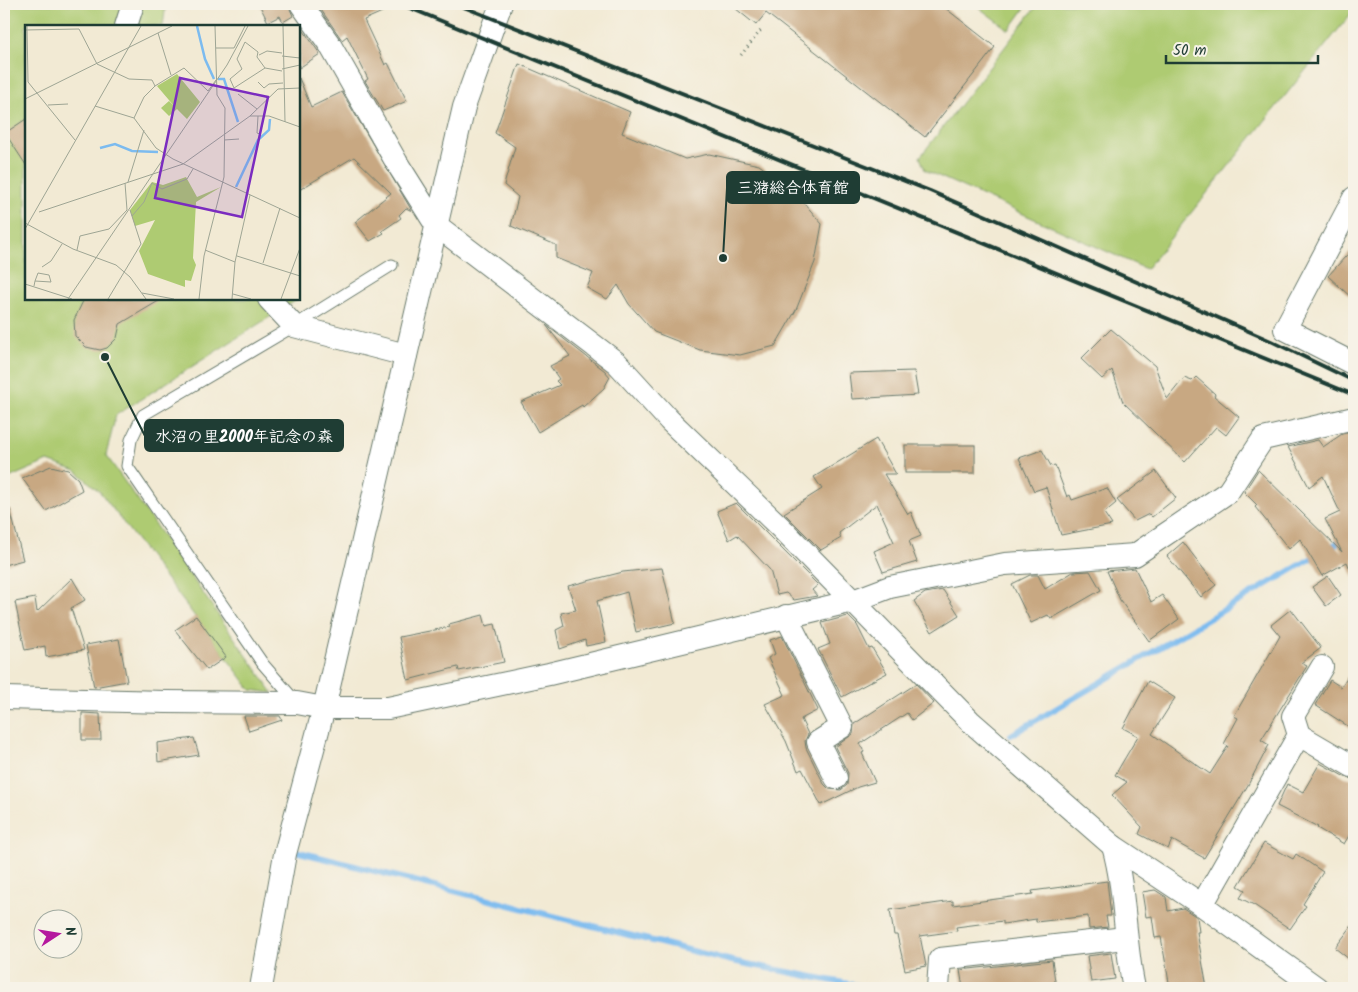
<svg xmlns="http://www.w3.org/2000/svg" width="1358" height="992" font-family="Kalam,'Klee One',sans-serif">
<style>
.green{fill:#aecb72;stroke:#668453}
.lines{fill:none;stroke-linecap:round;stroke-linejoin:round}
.stream{stroke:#7cbbef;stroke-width:6}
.building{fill:#c8a882}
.lane-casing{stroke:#697a6c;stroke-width:13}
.street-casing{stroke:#697a6c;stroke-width:24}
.path{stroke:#697a6c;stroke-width:3;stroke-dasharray:1 4;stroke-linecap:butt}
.lane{stroke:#fff;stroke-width:11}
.street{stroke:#fff;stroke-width:22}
.rail{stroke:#1f3d34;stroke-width:4}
.inset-river{fill:none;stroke:#7cbbef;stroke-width:2.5}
.inset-road{fill:none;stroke:#9ea594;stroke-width:1}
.view{fill:#7b2cbf;fill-opacity:0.15;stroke:#7b2cbf;stroke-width:2.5}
.inset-edge{fill:none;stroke:#1f3d34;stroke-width:2.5}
.leader{fill:none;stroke:#1f3d34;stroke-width:2}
.callout-dot{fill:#1f3d34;stroke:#f7f3e8;stroke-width:2}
.callout{fill:#1f3d34;stroke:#1f3d34;stroke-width:2}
.callout-label{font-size:16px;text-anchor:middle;font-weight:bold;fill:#fff}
</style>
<rect width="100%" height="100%" fill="#f7f3e8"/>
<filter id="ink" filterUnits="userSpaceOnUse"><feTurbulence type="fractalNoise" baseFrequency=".02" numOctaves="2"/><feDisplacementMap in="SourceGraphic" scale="10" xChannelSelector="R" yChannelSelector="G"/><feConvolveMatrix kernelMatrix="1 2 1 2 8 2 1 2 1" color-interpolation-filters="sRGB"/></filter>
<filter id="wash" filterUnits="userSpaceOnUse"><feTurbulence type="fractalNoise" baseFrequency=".0096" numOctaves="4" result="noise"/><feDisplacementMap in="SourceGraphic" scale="20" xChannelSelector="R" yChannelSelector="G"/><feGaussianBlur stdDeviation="1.12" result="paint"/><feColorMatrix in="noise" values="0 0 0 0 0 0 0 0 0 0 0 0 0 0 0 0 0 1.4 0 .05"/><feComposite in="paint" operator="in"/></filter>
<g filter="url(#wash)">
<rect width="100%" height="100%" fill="#f2ead4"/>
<g class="green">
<path d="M4,4H166L163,26H26V299H298L116,415L106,455L273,693L251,690L100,492L76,471L48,461L4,480Z"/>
<path d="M974,4H1028L1009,30Z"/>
<path d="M1038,4H1354V10L1146,269L925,170L920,157Z"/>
</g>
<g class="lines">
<g class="stream">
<path d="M1327,549L1354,533"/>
<path d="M1011,735L1319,554"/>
<path d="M295,851L732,961L869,988"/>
</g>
</g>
<g id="blocks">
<g class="building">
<path d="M259,4H288L293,16L283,22L280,16L268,22Z"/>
<path d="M317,4H400L364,20L385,65L388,63L407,101L383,111L365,81L368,79L347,36L342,40Z"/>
<path d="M730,4H940L995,47L925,137L766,13L756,25Z"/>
<path d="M299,24L320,54L299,68Z"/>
<path d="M519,64L630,112L622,133L685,159L709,154L759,165L793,190L822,224L815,262L796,310L775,346L740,355L700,350L654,332L629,304L618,285L607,299L587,288L593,273L556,258V245L511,226L518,197L504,185L515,147L495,133Z"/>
<path d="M299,78L311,107L342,92L412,211L406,208L399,215L401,218L382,231L384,233L370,241L355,222L391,193L354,157L299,190Z"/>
<path d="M26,119V165L5,133Z"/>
<path d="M1354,247V300L1328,276Z"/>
<path d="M84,299H162L120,324L117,338L107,348L100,350L86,347L75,336L74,320Z"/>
<path d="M546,325L605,371L610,377L604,388L583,407L582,405L538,432L521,402L560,385L556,381L559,379L550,366L570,356Z"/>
<path d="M1111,329L1155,366L1167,399L1184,378L1192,381L1196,377L1215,394L1214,396L1239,417L1226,435L1216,427L1185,462L1123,402L1112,370L1102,379L1081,359Z"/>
<path d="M914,371L918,395L852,399L849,373Z"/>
<path d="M1354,431V578L1347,562L1322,576L1300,539L1289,549L1255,507L1257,505L1244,492L1258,470L1342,552L1325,519L1340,512L1323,476L1309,487L1288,447L1318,440L1323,447L1342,434Z"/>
<path d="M876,439L896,474H884L908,514L911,512L921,536L909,541L917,562L883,572L874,551L894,542L877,504L839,533L841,538L821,550L784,513L822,489L814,477Z"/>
<rect x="905" y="445" width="70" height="28"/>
<path d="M1042,450L1051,466L1055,465L1067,497L1070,495L1072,500L1107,488L1116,503L1104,513L1112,525L1061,535L1046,487L1034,491L1019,458Z"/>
<path d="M51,466L68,470L78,479L82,490L46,511L22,478Z"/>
<path d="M1156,471L1176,498L1152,517L1149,514L1135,521L1117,500Z"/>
<path d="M736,503L818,585L812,590L817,596L794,600L786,593L777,595L770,570L737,535L729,540L717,511Z"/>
<path d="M4,509H10L23,560L4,565Z"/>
<path d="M1183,542L1216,585L1201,597L1167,556Z"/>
<path d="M662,568L675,623L636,632L627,592L597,601L606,642L586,646L585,640L560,649L556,630L564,626L561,613L576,610L568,586L623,572Z"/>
<path d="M1135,568L1151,602L1162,595L1179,619L1149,641L1120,600L1107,571Z"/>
<path d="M1090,571L1101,590L1051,619L1048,615L1031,623L1012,584L1030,575H1038L1045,589L1073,572Z"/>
<path d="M1328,576L1341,595L1326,606L1312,587Z"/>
<path d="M72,578L85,600L71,608L84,650L46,657L45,646L25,650L15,602L35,598L37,612Z"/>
<path d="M943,590L959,615L932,632L914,601L925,593Z"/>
<path d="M1291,609L1321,648L1301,663L1307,666L1261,740L1269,745L1248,785L1204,858L1172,840L1168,849L1139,834L1142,827L1112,795L1127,782L1115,775L1138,736L1123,728L1148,681L1175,698L1152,734L1210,774L1228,746L1224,744L1238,718L1234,716L1280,636L1271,625Z"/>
<path d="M483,615L486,626L495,624L504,662L459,671L458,667L408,680L399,637L450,627L449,624Z"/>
<path d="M196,616L226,657L207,670L175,630Z"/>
<path d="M848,616L857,625L869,649L872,648L887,673L842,697L818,649L830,644L822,623Z"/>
<path d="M782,636L818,710L801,719L808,734L805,741L806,748L824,784L829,789L841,790L847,785L848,773L835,747L853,734L854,724L916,684L934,703L912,720L907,713L860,744L864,752L862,753L875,782L858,787L821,805L802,769L798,771L786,741L765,704L785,695L768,658L775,654L770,640Z"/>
<path d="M119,639L127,681L94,687L86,645Z"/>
<path d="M1354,666V730L1315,705L1330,680L1341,687Z"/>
<path d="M82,713L100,714L101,740H82Z"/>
<path d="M244,716H280L282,720L249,731Z"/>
<path d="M194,738L199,755L158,762L157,743Z"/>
<path d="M1320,763L1345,777L1354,779V827L1344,844L1317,828L1318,827L1277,806L1287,784L1303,792Z"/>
<path d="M1264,843L1293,859L1296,854L1323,872L1303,904L1306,906L1290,929L1254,905L1240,898L1245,890L1238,886Z"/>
<path d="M1107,881L1111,916H1106L1108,927L1089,929L1088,916L1036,922V919L1003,924V921L956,927L957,931L920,936L926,966L905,970L897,935H894L890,910L953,901V905L1033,894L1032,891Z"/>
<path d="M1155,890L1166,897L1168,911L1183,908L1197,917L1199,932H1197L1207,988H1183V985L1170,988L1161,937L1155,938L1152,916L1146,917L1142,892Z"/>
<path d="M1354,923V963L1335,948Z"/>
<path d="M1111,953L1115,979L1091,982L1087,956Z"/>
<path d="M1052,960L1056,988H1015V986L963,988L960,970Z"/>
</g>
</g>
</g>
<g filter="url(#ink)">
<use href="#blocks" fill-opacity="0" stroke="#697a6c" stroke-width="1"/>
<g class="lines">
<defs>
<path id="lane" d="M297,703L263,664L127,466L131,440L143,415L294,326L392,265"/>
<g id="street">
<path d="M301,4L330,45L397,163L436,225L617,363L669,420L781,528L970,721L1113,846L1202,905L1317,988"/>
<path d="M126,26L133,4"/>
<path d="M1354,198L1285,329L1354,364"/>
<path d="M269,299L294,326L406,355"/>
<path d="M786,616L842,727L818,742L836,778"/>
<path d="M4,698L166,702L297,703L324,708H388L549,674L853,601L890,587L1005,564L1135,555L1228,492L1263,439L1354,418"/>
<path d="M1299,735L1352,766"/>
<path d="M1113,846C1126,892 1124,941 1134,988"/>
<path d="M1202,905L1299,735L1293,716L1322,667"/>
<path d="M261,988L285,854L324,708L464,107L501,4"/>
<path d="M938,988L940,959L1125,938"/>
</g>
</defs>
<use href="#lane" class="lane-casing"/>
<use href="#street" class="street-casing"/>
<path class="path" d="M741,55L762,29"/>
<use href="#lane" class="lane"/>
<use href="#street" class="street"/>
<g class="rail">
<path d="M400,4L1354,395"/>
<path d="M456,4L930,191L1271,341L1354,381"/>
</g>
</g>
</g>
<g transform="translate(25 25)">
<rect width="275" height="275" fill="#f2ead4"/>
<path d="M152,49L175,77L162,94L152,84L144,91L136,83L144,76L149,81L132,61ZM161,152L172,172L196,162L171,177L168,233L171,240L166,256L160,255V262L123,249L114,226L130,195L110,201L105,185L127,157L138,160Z" fill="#aecb72"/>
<path class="inset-river" d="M172,1L180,34L189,54M193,54H199L213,97M75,123L90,119L107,126L133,127M211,162L233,115L244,105L245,94"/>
<path class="inset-road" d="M2,1L3,57L50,115M258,1L260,97M0,5L54,4L72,39L104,54L127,55L130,61L159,43L183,66L191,55M133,8L146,50M191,23H209L220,1M234,30L242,26L257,28M257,31L275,33M240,43L209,63L205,54L217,44L212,34L220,17L233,27L232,32L240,43L257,46M257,44L275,40V34M233,57L239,63L244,59L258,58M213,69L232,84M0,74L147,1M23,80L43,79M70,81L109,93L131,123L148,134L275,193M225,91H244L275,102M233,91L232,108L235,109L239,91M109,93L119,72L130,61M199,115L214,114M103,157L119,105M14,187L158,139L225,91L253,64L275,63M107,191L119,177L127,158L137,164L162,154L168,144M0,198L48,224L91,240L105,252L121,274M0,204L116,1M52,225L55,211L84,204L102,185L100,158M180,225L210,237M212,231L275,251M238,238L255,183M17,242L26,236L37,219M0,259L47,274M9,261L10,256L13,248L24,250L26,257L10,256M117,268L149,274M208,269L226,274M43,274L202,40L223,1M83,274L116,219L105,185M174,274L179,231L199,152L200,83L192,70L190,1M207,274L210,237L225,170M256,274L275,223"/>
<path class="view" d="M155,53L243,72L217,192L130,173Z"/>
<rect width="275" height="275" class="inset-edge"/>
</g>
<path class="leader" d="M723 258L727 188M105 357L145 436"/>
<g class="callout-dot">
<circle cx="723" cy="258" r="5"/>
<circle cx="105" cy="357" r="5"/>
</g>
<g class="callout">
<rect x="727" y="172" width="132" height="31" rx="5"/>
<rect x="145" y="420" width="198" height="31" rx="5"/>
</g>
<g class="callout-label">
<text x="793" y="193">三潴総合体育館</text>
<text x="244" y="442">水沼の里2000年記念の森</text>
</g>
<rect width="1358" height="992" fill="none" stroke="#f7f3e8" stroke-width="20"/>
<g transform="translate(58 934) rotate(78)"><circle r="24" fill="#f7f3e8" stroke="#a1aaa0"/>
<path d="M0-4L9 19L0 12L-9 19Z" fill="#b5179e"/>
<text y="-8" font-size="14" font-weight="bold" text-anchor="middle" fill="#1f3d34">N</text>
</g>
<path d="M1166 55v8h152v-8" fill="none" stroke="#1f3d34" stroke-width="2.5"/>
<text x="1173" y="55" font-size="15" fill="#1f3d34" stroke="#f7f3e8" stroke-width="4" paint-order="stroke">50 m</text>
</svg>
